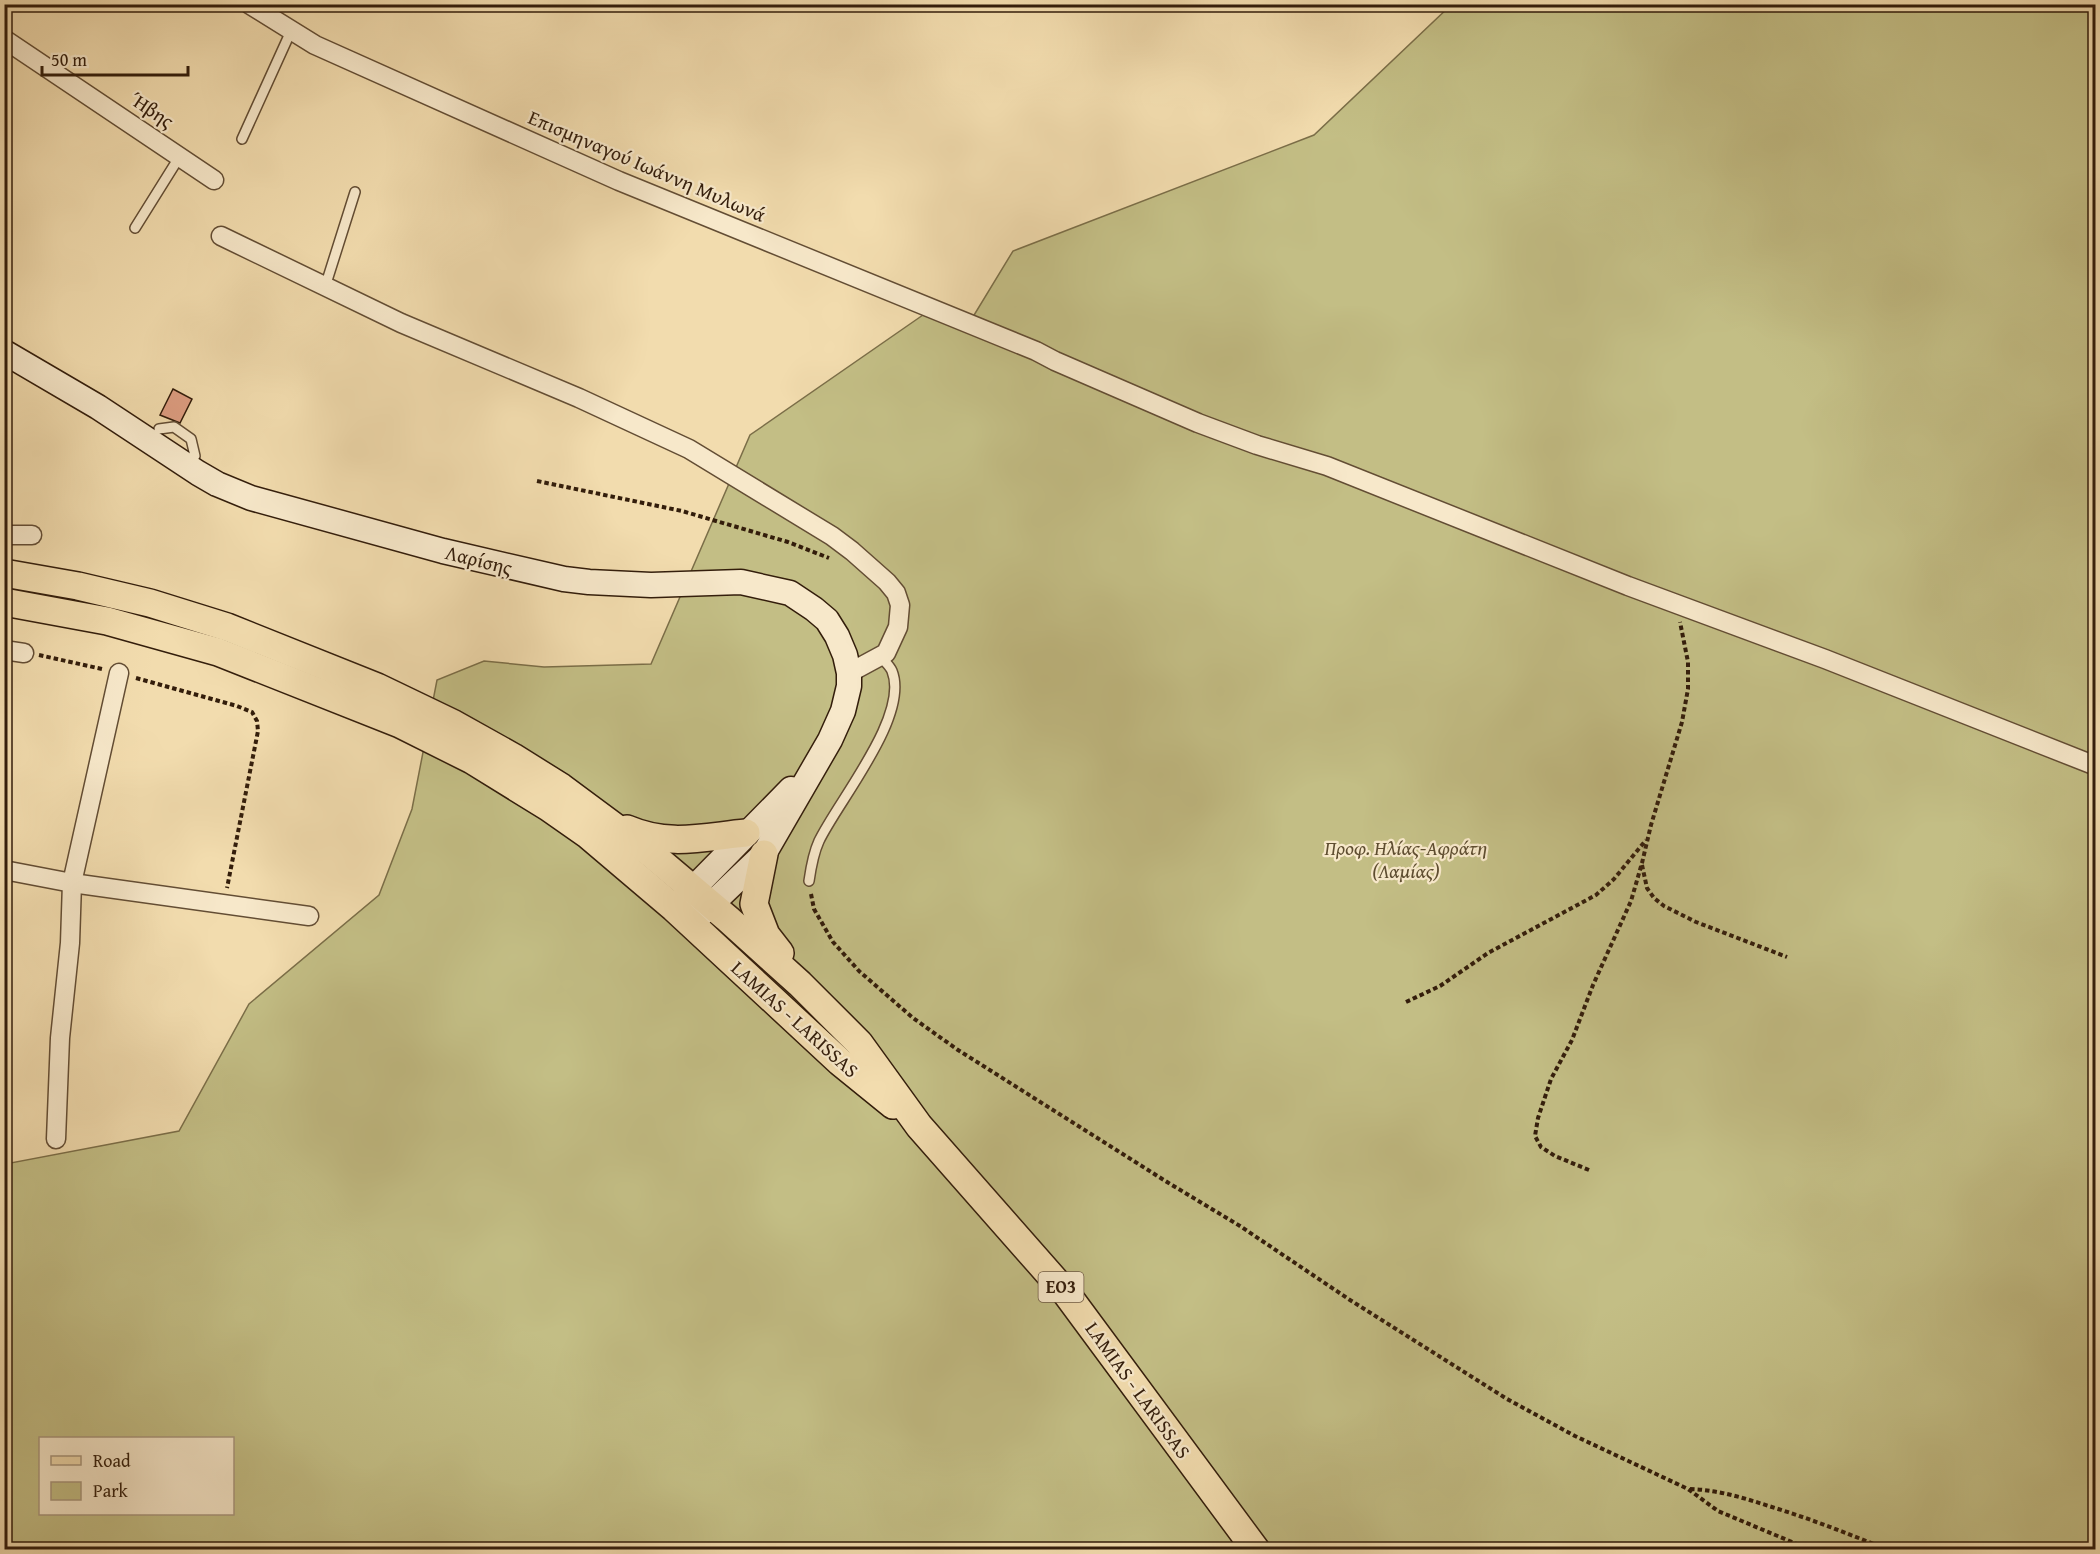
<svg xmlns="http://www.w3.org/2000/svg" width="2100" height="1554" font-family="'Gentium Book Plus',serif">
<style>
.green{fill:#c3be85;stroke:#7b6e48;stroke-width:1.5;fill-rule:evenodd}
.building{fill:#de9e82;stroke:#331d0b;stroke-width:1.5}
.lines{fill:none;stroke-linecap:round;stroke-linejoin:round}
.lane-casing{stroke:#634d34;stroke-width:12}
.street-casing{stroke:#634d34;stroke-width:21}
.secondary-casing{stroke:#331d0b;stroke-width:27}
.primary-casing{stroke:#331d0b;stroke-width:30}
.path{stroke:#331d0b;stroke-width:4;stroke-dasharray:4.5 3;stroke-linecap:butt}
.lane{stroke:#f7e8ca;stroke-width:9}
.street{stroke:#f7e8ca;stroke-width:18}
.secondary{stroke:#f7e8ca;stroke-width:24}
.primary{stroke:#f2dcae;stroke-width:27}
.labels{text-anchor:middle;stroke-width:4.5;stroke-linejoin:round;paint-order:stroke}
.shield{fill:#f7e8ca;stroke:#6e5a44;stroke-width:1.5}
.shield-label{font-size:18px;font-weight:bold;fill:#331d0b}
.street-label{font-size:20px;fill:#331d0b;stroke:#f7e8ca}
.park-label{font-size:20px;font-style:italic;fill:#5e4d30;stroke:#f7e8ca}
</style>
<rect width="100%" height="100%" fill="#f2dcae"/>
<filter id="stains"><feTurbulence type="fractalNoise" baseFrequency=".00333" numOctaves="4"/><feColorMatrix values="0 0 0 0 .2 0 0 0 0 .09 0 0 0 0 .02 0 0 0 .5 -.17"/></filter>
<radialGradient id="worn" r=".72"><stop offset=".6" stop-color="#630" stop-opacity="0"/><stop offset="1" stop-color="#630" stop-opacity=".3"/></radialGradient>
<path class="green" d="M1451,5H2095V1549L5,1550V1164L179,1131L249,1004L379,895L412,809L437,680L484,661L544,667L651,664L750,435L923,315L965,330L1013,251L1314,135ZM40,1438H232V1514H40Z"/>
<path class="building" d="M173,389L192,399L180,423L160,415Z"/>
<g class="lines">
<defs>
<g id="lane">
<path d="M242,139L291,31"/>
<path d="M135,228L180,156"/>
<path d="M325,287L355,192"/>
<path d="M159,429L174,427L191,439L195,456"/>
<path d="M809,881C811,867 813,854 819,841C838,801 910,716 892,671C890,666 884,661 881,657"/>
</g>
<g id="street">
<path d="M249,4L315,45L619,181L1036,351L1055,361L1198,423L1257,445L1327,466L1628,586L1825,659L2096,766"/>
<path d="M4,39L214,180"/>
<path d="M221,236L401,323L579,398L689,449L832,536L852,551L887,582L896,593L900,605L898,627L886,653L849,673"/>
<path d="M4,535H32"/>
<path d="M4,650L24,653"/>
<path d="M4,870L72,883L309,916"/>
<path d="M56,1139L60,1038L70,943L72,883L119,673"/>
</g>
<g id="secondary">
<path d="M4,352L98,407L198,473L217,484L251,498L443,551L564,579L589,582L651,585L741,582L790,593L814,609L827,620L837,636L845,655L849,673V686L843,711L830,740L764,854L697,918"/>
<path d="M679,903L791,789"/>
</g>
<g id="primary">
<path d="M4,573L78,586L150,603L227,627L377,687L454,724L513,757L561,787L650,853L728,919L800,984L859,1043L919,1126L1066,1293L1256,1550"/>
<path d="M4,602L107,621L218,652L400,724L472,760L548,807L588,835L674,908L840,1062L893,1105"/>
<path d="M627,829C669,847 703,837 746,833"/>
<path d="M764,854L754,904L766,935L780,953"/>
</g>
</defs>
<use href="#lane" class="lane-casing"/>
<use href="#street" class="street-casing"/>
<use href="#secondary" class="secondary-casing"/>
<use href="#primary" class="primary-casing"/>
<g class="path">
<path d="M537,481L682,511L788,542L829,558"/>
<path d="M39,655L102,669"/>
<path d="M136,678L237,706L252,712L257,721L258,731L227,888"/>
<path d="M1642,865L1647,888L1654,898L1664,906L1696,922L1787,957"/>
<path d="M811,894L814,909L833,942L859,971L913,1018L958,1050L1167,1182L1240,1226L1350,1300L1507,1399L1575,1436L1688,1489L1718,1511L1811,1550"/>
<path d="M1406,1002L1440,986L1488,953L1596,895L1614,879L1646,840"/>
<path d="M1589,1170L1555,1156L1541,1147L1535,1136L1538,1118L1551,1079L1572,1040L1593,985L1631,901L1642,863L1651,825L1682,722L1688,689V662L1680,622"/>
<path d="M1690,1489C1720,1490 1747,1499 1775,1508C1814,1520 1851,1535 1889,1550"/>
</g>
<use href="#lane" class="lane"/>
<use href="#street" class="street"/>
<use href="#secondary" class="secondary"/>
<use href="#primary" class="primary"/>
</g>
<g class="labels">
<rect class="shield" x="1038.5" y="1272" width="45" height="30" rx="4.5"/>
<g class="shield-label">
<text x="1061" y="1293">ΕΟ3</text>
</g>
<g class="street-label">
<text transform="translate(152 110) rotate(34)" y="7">Ήβης</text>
<text transform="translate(647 166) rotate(23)" y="7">Επισμηναγού Ιωάννη Μυλωνά</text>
<text transform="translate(479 560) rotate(14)" y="7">Λαρίσης</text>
<text transform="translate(795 1019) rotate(42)" y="7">LAMIAS - LARISSAS</text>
<text transform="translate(1138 1390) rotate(54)" y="7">LAMIAS - LARISSAS</text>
</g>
<g class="park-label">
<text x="1406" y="855">Προφ. Ηλίας-Αφράτη<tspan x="1406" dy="23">(Λαμίας)</tspan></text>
</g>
</g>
<rect width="2100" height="1554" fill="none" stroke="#f2dcae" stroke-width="24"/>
<rect x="6" y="6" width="2088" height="1542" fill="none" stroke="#331d0b" stroke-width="3"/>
<rect x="12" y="12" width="2076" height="1530" fill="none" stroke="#331d0b" stroke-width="1.5"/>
<rect x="39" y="1437" width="195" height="78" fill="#f7e8ca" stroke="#a9977e" stroke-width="1.5"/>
<rect x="51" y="1456" width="30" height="9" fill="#f2dcae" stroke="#a9977e" stroke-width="1.5"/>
<text x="93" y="1467" font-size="18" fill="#331d0b">Road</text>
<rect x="51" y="1482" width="30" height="18" fill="#c3be85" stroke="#a9977e" stroke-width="1.5"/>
<text x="93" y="1497" font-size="18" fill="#331d0b">Park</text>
<path d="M42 66v9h146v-9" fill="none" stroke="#331d0b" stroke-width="3"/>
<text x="51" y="66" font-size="18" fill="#331d0b" stroke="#f7e8ca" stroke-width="4.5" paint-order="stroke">50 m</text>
<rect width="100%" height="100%" filter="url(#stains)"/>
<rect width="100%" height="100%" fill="url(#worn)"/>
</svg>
